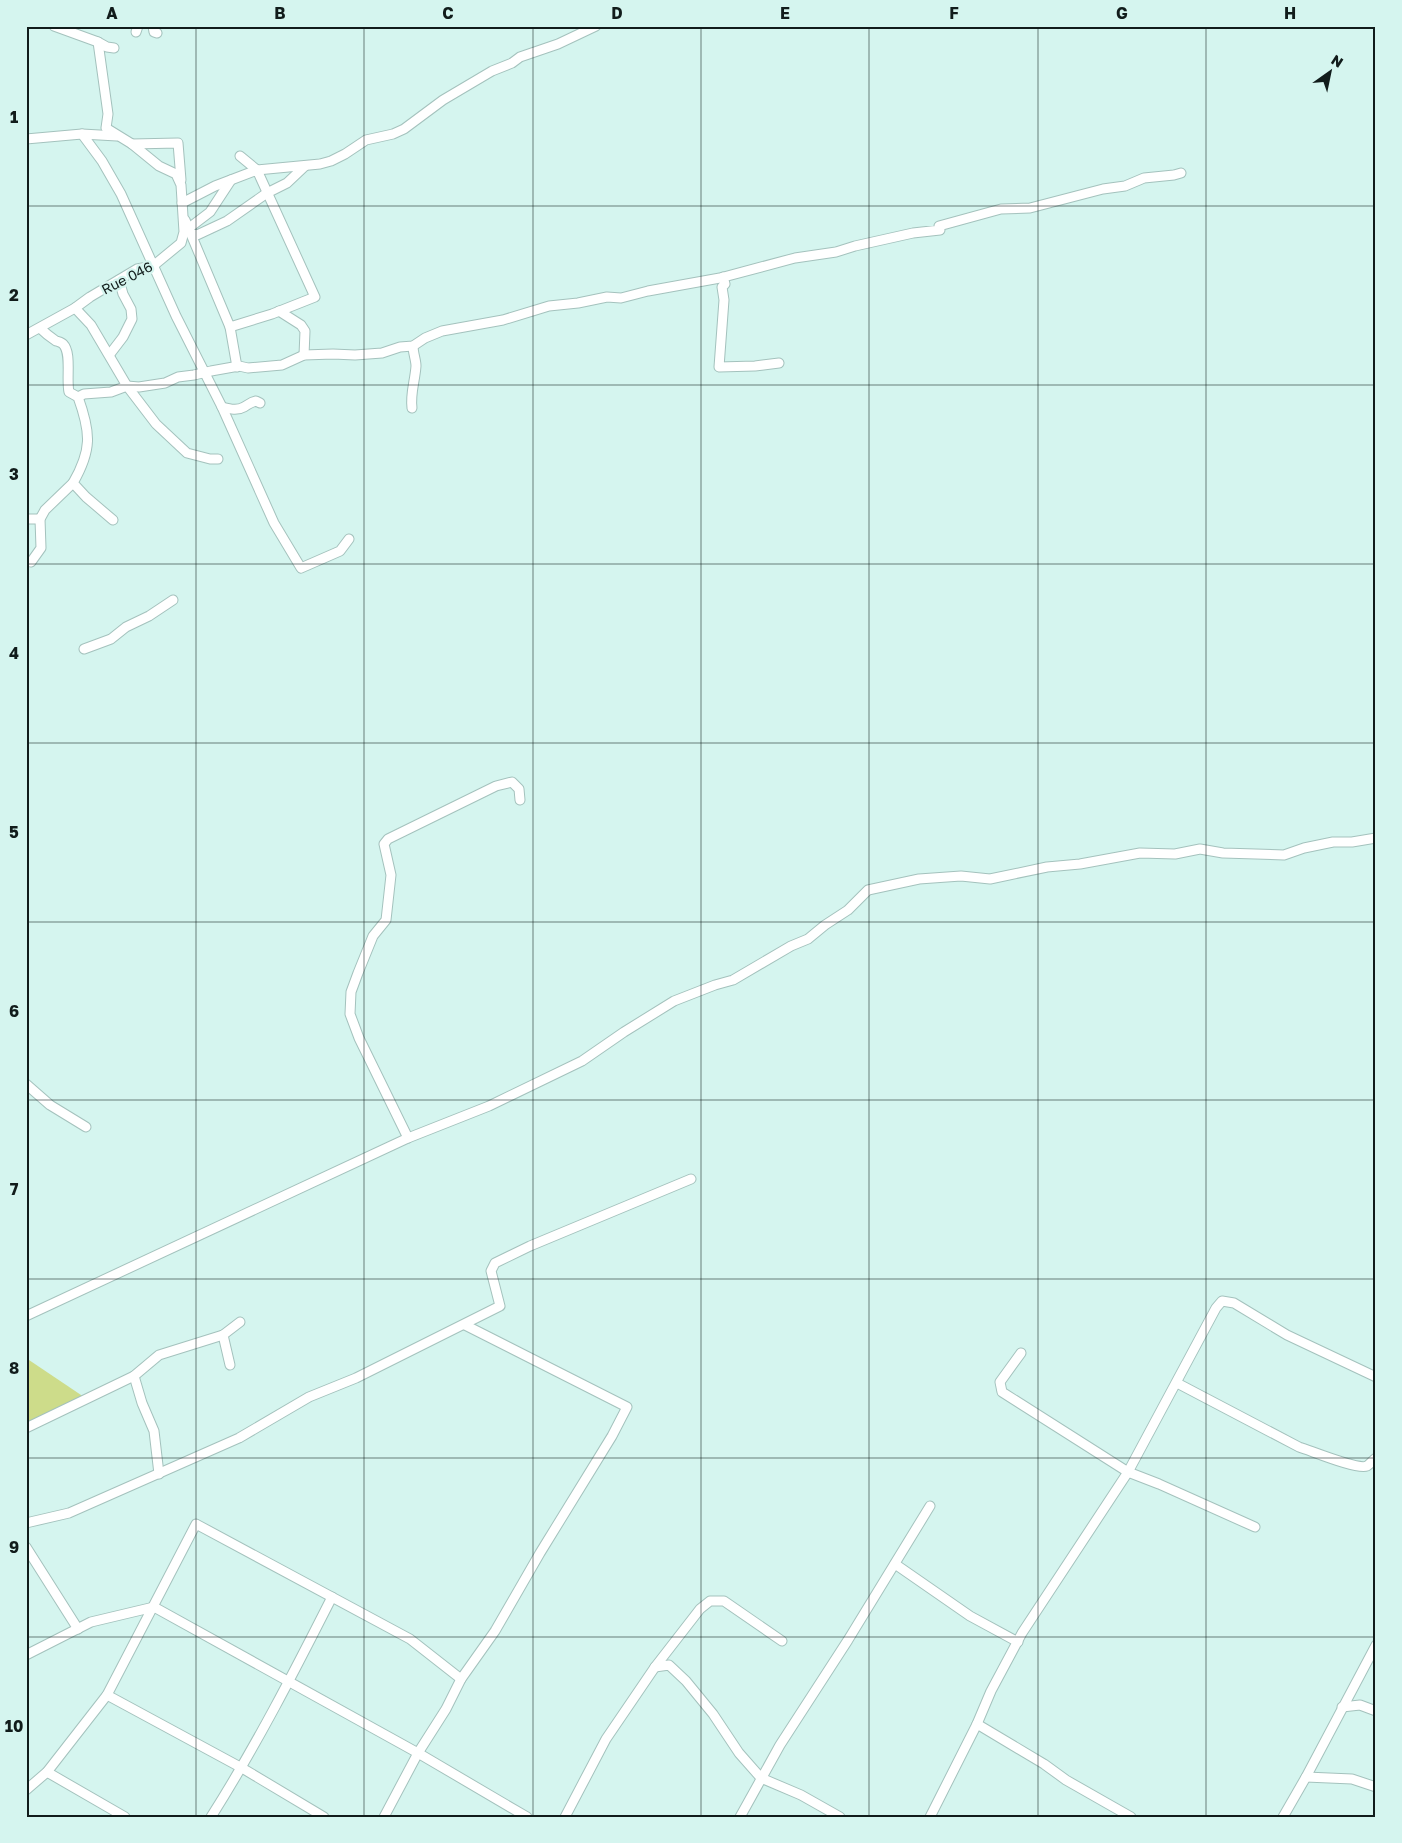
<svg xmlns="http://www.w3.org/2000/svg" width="1402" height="1843" font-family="'Golos Text',sans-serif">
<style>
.green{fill:#cddc8a}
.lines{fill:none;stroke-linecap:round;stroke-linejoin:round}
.street-casing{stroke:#a4c2bd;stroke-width:11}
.street{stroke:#fff;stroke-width:9}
.grid{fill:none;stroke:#111c1b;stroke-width:1;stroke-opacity:0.55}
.labels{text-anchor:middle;stroke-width:4.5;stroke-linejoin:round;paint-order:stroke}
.street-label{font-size:14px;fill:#111c1b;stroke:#d5f5ef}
.neatline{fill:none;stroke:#111c1b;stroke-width:2}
.grid-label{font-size:16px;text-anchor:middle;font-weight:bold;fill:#111c1b}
</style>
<rect width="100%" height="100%" fill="#d5f5ef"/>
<path class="green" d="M26,1358L87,1399L26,1428Z"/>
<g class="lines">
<defs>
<g id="street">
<path d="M54,26L98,42"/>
<path d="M153,26L154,32L157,33"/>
<path d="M136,32L138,26"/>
<path d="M82,134L102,161L121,194L176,316L222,407L274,523L301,568L340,551L349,539"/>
<path d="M26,139L82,134L117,136"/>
<path d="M132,144L178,143L181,180"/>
<path d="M240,156L257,170L320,164L331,161L345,154L366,140L393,134L404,129L443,100L492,71L512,63L520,57L558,44L596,26"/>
<path d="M182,203L215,186L257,170L315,297L272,314L230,327L185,220"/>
<path d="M189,228L210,212L231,180"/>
<path d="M192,234L197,235L227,221L267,193L287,183L305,166"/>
<path d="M723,277L725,284L722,287L724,300L719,367L755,366L779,363"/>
<path d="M75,308L91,325L127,386L156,424L187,453L210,459H218"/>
<path d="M279,311L301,325L305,331L304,355"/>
<path d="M230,327L237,367"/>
<path d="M40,328C45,333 50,337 56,341C58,341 62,343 63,344C72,353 66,379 69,392L78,397C91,433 92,450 73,483L86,497L113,520"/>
<path d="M26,335L75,308L90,297L137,269L153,266L181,243L184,232L181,185L176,174L159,166L132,144L106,128L108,114L98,42L107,47L114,48"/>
<path d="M110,354L123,337L132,319L131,309L123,294L119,280"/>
<path d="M78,397L84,394L111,392L127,386L139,387L165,383L178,377L194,375L211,371L239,366L248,368L282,365L304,355L333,354L355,355L382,353L400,347L413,346L425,338L442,331L503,320L549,306L578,303L607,297L621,298L648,291L720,278L795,258L836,252L855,246L913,233L940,230L939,226L1001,209L1030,208L1103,189L1125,186L1144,178L1174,175L1181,173"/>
<path d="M222,407C230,409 237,411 244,407C249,404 251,402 256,401L260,403"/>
<path d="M412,408C410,394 415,381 416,366C416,360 413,353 413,346"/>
<path d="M26,519H40"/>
<path d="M31,562L41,548L40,519L45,510L73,483"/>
<path d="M84,649L111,639L126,627L149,616L173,600"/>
<path d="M26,1084L50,1105L86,1127"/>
<path d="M408,1138L359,1038L350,1014L351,992L358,973L373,936L386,920L391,875L384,844L388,839L496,786L512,782L519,789L520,800"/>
<path d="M26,1316L408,1138L489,1106L582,1061L624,1032L674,1001L715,985L733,980L791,946L808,939L825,925L848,910L868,890L919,879L961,876L990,879L1047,867L1080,864L1140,853L1175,854L1200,849L1223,853L1284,855L1304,848L1333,842H1352L1376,838"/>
<path d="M223,1335L230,1365"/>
<path d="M1021,1353L1000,1382L1002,1392L1128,1472L1159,1484L1255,1527"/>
<path d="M134,1376L142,1403L154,1431L159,1474"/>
<path d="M1177,1383L1299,1447C1312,1451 1357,1470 1367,1466C1370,1464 1373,1460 1376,1458"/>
<path d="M26,1428L134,1376L159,1355L223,1335L240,1322"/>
<path d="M26,1523L69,1513L239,1438L309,1397L356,1378L500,1306L491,1271L495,1263L530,1246L691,1179"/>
<path d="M26,1547L78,1629"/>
<path d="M895,1564L970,1616L1018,1642"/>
<path d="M26,1655L91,1622L154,1607L418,1753L527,1817"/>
<path d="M655,1667L669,1665L686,1681L713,1714L739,1753L761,1778L801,1795L840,1817"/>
<path d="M107,1695L242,1768L324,1817"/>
<path d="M1342,1707L1360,1705L1376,1711"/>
<path d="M977,1724L1044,1764L1066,1780L1131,1817"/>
<path d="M47,1772L125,1817"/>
<path d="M1306,1777L1352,1779L1376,1787"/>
<path d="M26,1790L47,1772L107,1695L196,1524L410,1639L461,1679"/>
<path d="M211,1817C256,1746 294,1672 332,1597"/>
<path d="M384,1817L418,1753L446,1709L461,1679L495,1631L540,1553L612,1436L627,1407L465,1325"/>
<path d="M565,1817L606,1739L655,1667L700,1609L710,1601H724L782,1641"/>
<path d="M740,1817L780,1745L848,1640L930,1506"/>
<path d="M930,1817L977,1724L991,1691L1022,1633L1128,1472L1216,1308L1222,1301L1234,1303L1287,1335L1376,1377"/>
<path d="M1283,1817L1306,1777L1376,1645"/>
</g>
</defs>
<use href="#street" class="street-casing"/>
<use href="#street" class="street"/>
</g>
<path class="grid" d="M196,26V1817M364,26V1817M533,26V1817M701,26V1817M869,26V1817M1038,26V1817M1206,26V1817M26,206H1376M26,385H1376M26,564H1376M26,743H1376M26,922H1376M26,1100H1376M26,1279H1376M26,1458H1376M26,1637H1376"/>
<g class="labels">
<g class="street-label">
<text transform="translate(127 278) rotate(-27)" y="5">Rue 046</text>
</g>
</g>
<rect width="1402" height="1843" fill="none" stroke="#d5f5ef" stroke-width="55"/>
<g transform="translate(1330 72) rotate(33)" stroke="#d5f5ef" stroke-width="4" paint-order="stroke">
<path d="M0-4L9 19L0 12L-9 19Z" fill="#111c1b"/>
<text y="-8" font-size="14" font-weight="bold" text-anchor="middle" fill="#111c1b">N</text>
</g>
<rect x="28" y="28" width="1346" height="1788" class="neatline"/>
<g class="grid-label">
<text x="112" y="19">A</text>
<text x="280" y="19">B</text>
<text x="448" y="19">C</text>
<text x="617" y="19">D</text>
<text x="785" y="19">E</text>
<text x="954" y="19">F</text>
<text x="1122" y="19">G</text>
<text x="1290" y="19">H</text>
<text x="14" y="123">1</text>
<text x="14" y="301">2</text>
<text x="14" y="480">3</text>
<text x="14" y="659">4</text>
<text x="14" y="838">5</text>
<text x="14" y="1017">6</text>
<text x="14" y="1195">7</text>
<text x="14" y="1374">8</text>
<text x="14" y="1553">9</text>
<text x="14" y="1732">10</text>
</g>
</svg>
